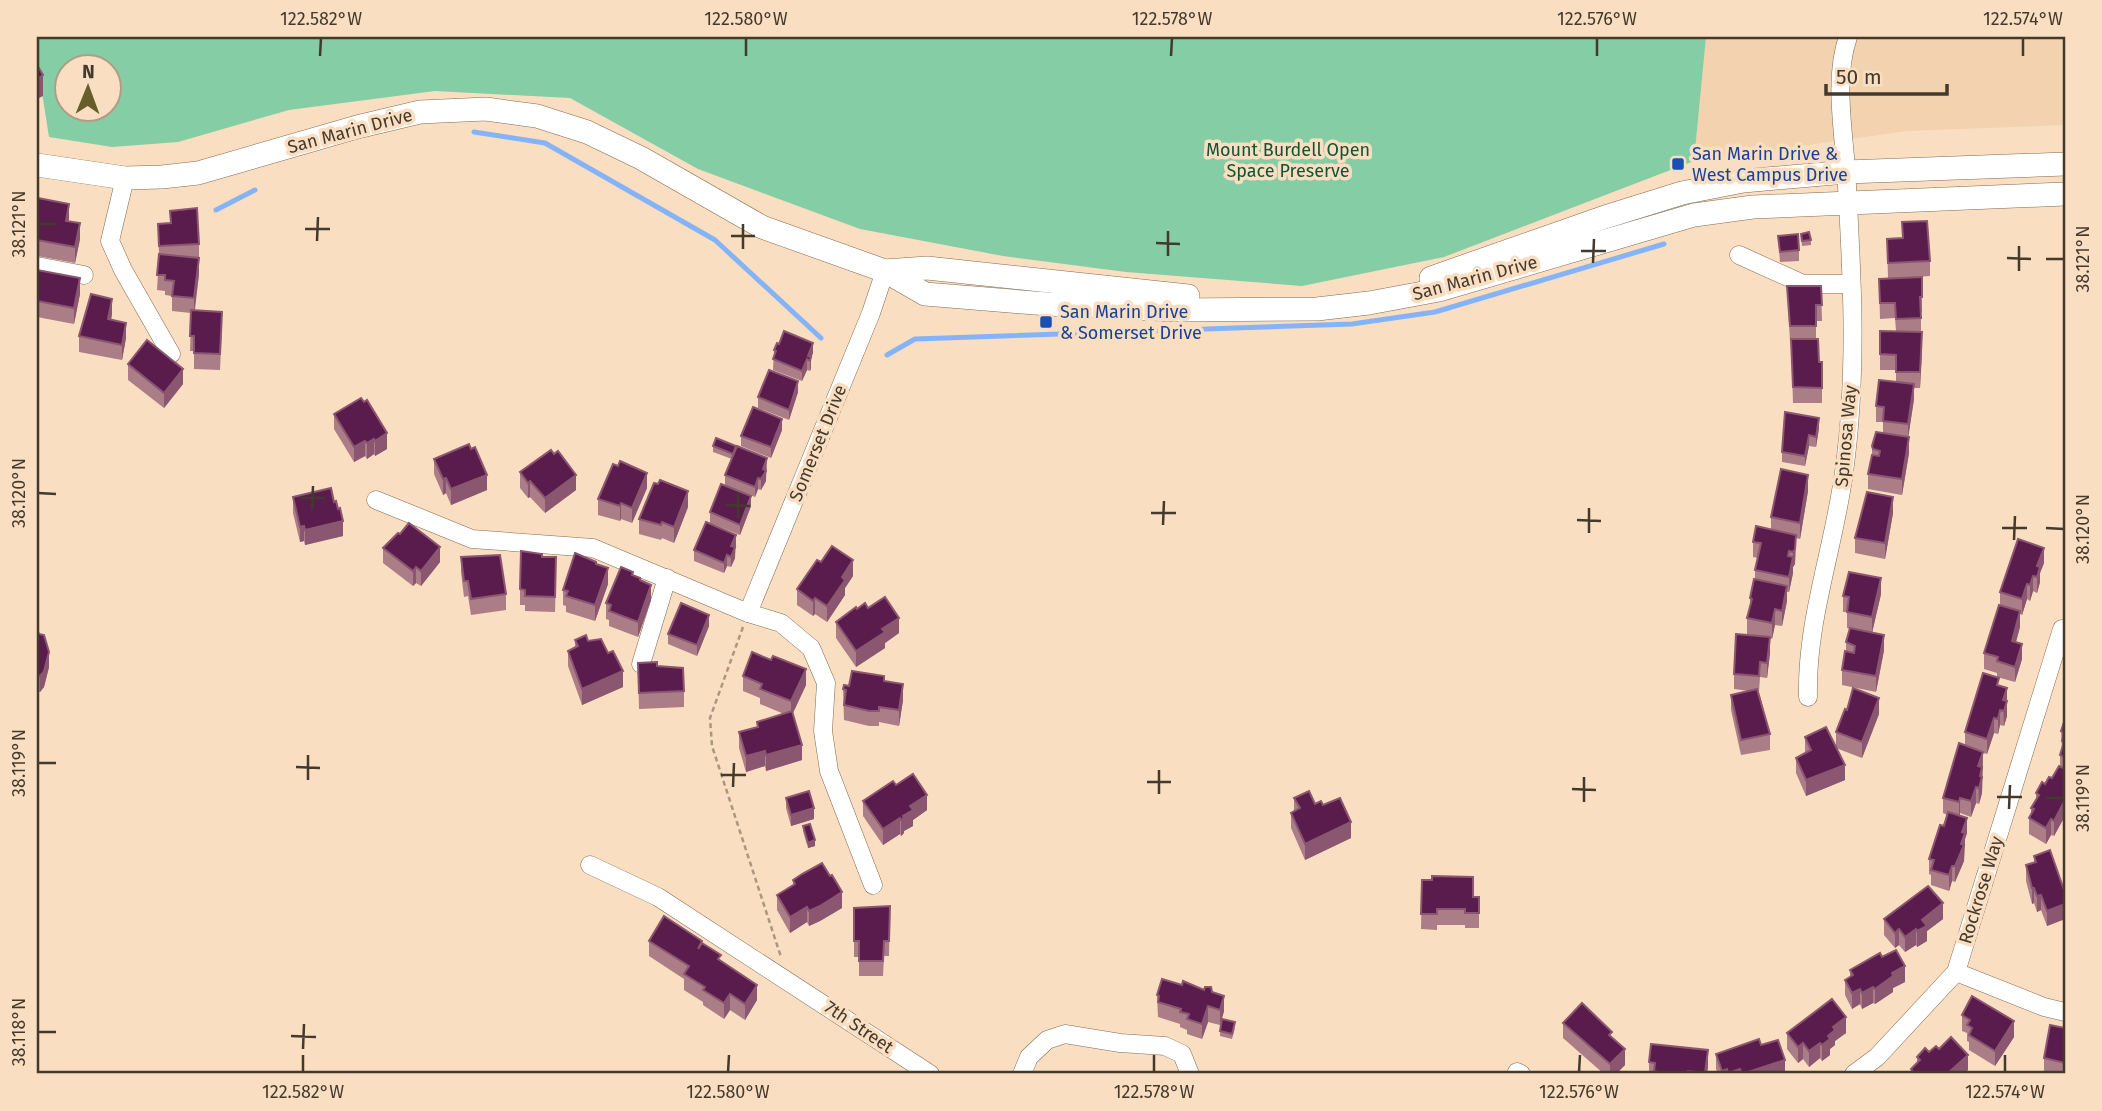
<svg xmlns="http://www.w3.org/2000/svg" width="2102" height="1111" font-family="'Fira Sans',sans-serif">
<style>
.built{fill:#f3d2af}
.green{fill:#85cda5;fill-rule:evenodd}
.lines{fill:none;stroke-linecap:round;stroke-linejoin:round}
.stream{stroke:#84b4f7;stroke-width:5}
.minor-casing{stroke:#836a50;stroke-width:19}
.major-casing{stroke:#836a50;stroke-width:24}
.path{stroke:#ab9781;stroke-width:2.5;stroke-dasharray:5 3.5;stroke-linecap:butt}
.minor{stroke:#fff;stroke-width:18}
.major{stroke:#fff;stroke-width:23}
.wall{fill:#aa7d87}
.shaded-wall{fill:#8a5670}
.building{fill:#5a1c4d;stroke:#8a5670;stroke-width:2}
.ticks{fill:none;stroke:#44392d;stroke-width:2.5}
.transit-dot{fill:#1a4fb4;stroke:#fadec1;stroke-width:2.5}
.labels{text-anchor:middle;stroke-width:7;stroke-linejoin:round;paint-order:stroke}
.street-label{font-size:18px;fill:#44392d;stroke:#fadec1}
.park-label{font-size:18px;fill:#105436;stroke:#fadec1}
.transit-label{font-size:18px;fill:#164399;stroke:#fadec1;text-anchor:start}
.neatline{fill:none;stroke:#44392d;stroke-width:2.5}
.ticks-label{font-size:18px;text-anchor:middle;fill:#44392d}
</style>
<rect width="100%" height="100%" fill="#fadec1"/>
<path class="built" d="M1706,37H2065V125L1907,131L1694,161Z"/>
<path class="green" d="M37,37H1706L1694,161L1444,257L1302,286L1126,272L1003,256L860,229L698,169L570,98L435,91L289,110L178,142L112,147L49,137L37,61ZM66,66H108V108H66Z"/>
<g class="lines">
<g class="stream">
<path d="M474,132L545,143L715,240L821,338"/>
<path d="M216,210L255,190"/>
<path d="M887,355L915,339L1352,324L1435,312L1664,244"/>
</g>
<defs>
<g id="minor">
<path d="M125,178L110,241L123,270L171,354"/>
<path d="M1739,255L1803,284H1851"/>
<path d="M37,266L84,275"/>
<path d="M376,500L472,539L593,548L748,613L781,623L811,648L826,683L823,731L829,771L873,885"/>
<path d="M748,613L871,313L885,271"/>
<path d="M641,664L667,578"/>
<path d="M1808,697C1806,621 1834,548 1844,472C1858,372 1852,270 1846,169C1843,127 1834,77 1848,37"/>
<path d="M590,865L658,897L930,1074"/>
<path d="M1956,972L2044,1007L2065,1012"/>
<path d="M1517,1072L1521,1074"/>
<path d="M1022,1074L1029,1057L1047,1040L1065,1034L1120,1043L1165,1046L1182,1054L1190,1074"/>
<path d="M1854,1074L1877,1057L1956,972L2062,629"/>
</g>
<g id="major">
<path d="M37,165L125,178L162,177L198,173L357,127L420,112L486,109L537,116L587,132L641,158L762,227L885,271L925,294L1047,304L1176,310L1317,309L1369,303L1439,290L1694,215L1753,207L2065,194"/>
<path d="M885,271L927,268L1188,296"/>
<path d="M1431,278L1605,217L1682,193L1743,181L1846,172L2065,164"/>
</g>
</defs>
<use href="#minor" class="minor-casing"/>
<use href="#major" class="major-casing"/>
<path class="path" d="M743,627L710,718L712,746L781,957"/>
<use href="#minor" class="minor"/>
<use href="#major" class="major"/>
</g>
<g class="wall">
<path d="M37,203L68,221L80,239L75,263L37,256Z"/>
<path d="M170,211L199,244V274L195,310L222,327L220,370L194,369V351H190L191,313L172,311V296L165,295V291L157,290L159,255L158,224L170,223Z"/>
<path d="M1902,222L1930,261V276L1902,278L1922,277V312H1921V332L1922,347L1920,388H1914V399L1908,437L1909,453L1902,495L1868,489V474L1872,455V446L1883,433V422H1876V406L1896,382V370H1880V331H1896L1895,318L1880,319L1879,279L1888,278L1887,239L1902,238Z"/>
<path d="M1801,234L1811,240V245L1802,246Z"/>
<path d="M1778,236L1799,250V261L1780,262Z"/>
<path d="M37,270L80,294L74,324L37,317Z"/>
<path d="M1787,286H1821L1822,321H1816V339L1819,362H1822V403H1793L1791,342H1790Z"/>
<path d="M112,314L111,320L126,338L122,360L79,352V336Z"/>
<path d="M774,350L813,353L811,358V368L810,371L807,370L802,381L773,370Z"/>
<path d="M128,364L183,384L164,408L128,380Z"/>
<path d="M798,392L789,420L758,408V397Z"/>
<path d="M361,398L387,449L375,456L374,454L367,459L365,456L354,462L334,429V414Z"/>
<path d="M1819,428L1816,447L1809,446L1805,466L1782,462V452Z"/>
<path d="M782,430L771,458L741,446V436Z"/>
<path d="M713,446L767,468L766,473V481L761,490L758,489L755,497L737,490L751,506L740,535L710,523V512L725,485V475L732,459L713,452Z"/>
<path d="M434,459L487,490L451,505L446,493L443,495L434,474Z"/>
<path d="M520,472L576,490L545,513L530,497L528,498L520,488Z"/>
<path d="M647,488L632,523L621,519L620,521L598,515V499Z"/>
<path d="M1808,491L1800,539L1796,538L1795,564L1793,567V573L1789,592H1787V601L1782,626L1775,625L1772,639L1770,638V653L1767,678L1760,677L1759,692L1770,734V750L1741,755L1731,710V695L1749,691L1734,689V674L1757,636L1747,634V618L1750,608V598L1755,579V570L1758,558L1753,557V542L1771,529V517Z"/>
<path d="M293,497L343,536L305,545L304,541L300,542L293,513Z"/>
<path d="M688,507L674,543L662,538L661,540L639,534V519Z"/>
<path d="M1893,513L1885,559L1855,553V538Z"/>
<path d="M400,534L440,562L421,586L416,583L413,586L383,563V548Z"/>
<path d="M2065,544V564H2064V548Z"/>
<path d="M736,545L735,558L731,567L727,566L724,573L694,561V550Z"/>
<path d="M461,557L506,594V610L471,615L468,596L464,597L461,572Z"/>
<path d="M542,557L556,573L555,612L525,611V605H520V589Z"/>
<path d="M821,562L853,576L845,588V595L827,622L815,614L813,616L797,605V589Z"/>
<path d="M2044,563L2040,573V582L2037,593L2033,591L2030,601L2027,599L2022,615L2020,614V627L2016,642L2022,659L2015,682L1997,677V673L1984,669V653L2000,606V592Z"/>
<path d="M596,564L608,584L595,621L566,612V606L563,605V590Z"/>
<path d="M633,576L640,581L651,600L638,637L609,626V620L606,619V603Z"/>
<path d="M1881,594L1872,633L1884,650L1876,692L1842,685V670L1846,651V642L1850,629L1847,628V612H1843V596Z"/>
<path d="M868,608L899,633L885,643V648L856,667L836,638V622L857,609Z"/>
<path d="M709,626L697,656L668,644V634Z"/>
<path d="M37,629L49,667L44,687L40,692L37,691Z"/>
<path d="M575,640L588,641L623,687L582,705L568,666V651L575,648Z"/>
<path d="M638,663L657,666L684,691V707L639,709Z"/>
<path d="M743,676L806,685L793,713L802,760L766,771L765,766L746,772L739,748V732L757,727V722L784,714L760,704V698L743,691Z"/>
<path d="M884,681L903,700L899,726L879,722V726H869L844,720L843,689L849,686Z"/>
<path d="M1999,685L2007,688V716L2004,726L2000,725L1998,734L1994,733L1987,754L1983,753L1982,793L1979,804L1976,803L1971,817L1960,813V815L1967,833L1965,839L1964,861L1955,882L1952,881L1949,891L1931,885V875L1929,874V859L1947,815L1943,813V798L1965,746V732Z"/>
<path d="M1879,714L1862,758L1836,748L1845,780L1806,796L1796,773V758L1805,753V737L1836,746V732Z"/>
<path d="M2065,720V816L2054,836L2051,835L2046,844L2029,834V818L2031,814V808L2036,800V793L2052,778L2060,766V755L2062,750L2061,731Z"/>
<path d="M896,785L927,810L913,820V826L904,831V833L901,836L900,834L883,845L863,816V801Z"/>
<path d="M786,798L814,819L791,826L786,808Z"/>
<path d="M1294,798L1323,805L1351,838L1305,860L1291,828V813L1294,811Z"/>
<path d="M803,826L815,846L808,848L803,831Z"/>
<path d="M2034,856L2065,893V919L2047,926L2041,910L2037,912L2034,903L2032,904L2026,881V865L2034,862Z"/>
<path d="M830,876L842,908L820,921L809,926L807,922L790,933L777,910V895L793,885V880Z"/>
<path d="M1422,880L1473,897H1479V928H1465V925H1437V930L1421,929Z"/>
<path d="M890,906L889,956H884L883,976H859V957H854V908Z"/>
<path d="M1884,919H1943L1927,931V941L1917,947L1916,945L1905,952L1899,945L1895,948L1884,935Z"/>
<path d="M649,941L702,943L721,961L757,1000L745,1020L730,1010L724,1019L703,1005V1002L684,990V979L649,956Z"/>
<path d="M1850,970L1905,982L1893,988V992L1875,1004L1873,1003L1862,1009L1860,1004L1852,1009L1845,995V980L1850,977Z"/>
<path d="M1182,985L1212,992L1224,1011L1220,1025L1208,1022L1202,1039L1187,1034V1030L1180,1027V1024L1158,1017L1157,995Z"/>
<path d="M1962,1015L2014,1037L1995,1066L1969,1050V1042L1967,1041V1033L1962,1031Z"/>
<path d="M1563,1023L1612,1037L1625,1065L1616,1074H1604L1563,1038Z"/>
<path d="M1235,1028L1232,1039L1220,1036V1031Z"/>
<path d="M2065,1028V1074H2044V1058Z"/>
<path d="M1787,1033H1846L1835,1041V1045L1830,1049V1055L1822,1061L1820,1058L1809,1067L1803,1059L1798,1063L1787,1049Z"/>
<path d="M1761,1045L1785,1074H1718L1716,1069V1054Z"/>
<path d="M1939,1049L1968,1070L1963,1074H1911V1069L1917,1063V1057Z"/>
<path d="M1649,1062L1708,1066L1707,1074H1649Z"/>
</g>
<g class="shaded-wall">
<path d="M37,39H38L37,60Z"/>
<path d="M43,75V96L37,99V79Z"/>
<path d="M69,204V219L66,236V221Z"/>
<path d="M80,223V239L75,263V247Z"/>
<path d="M199,258V274L194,313V298Z"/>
<path d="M80,278V294L74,324V308Z"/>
<path d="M112,299V314L108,335V319Z"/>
<path d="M126,323V338L122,360V345Z"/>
<path d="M1922,332V347L1920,388V372Z"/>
<path d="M813,343V353L811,358V368L810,371V361L808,356Z"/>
<path d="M807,359V370L802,381V371Z"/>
<path d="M183,369V384L164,408V393Z"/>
<path d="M798,381V392L789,420V410Z"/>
<path d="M1914,384V399L1908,439V424Z"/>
<path d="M1819,418V428L1816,447V437Z"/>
<path d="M782,419V430L771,458V447Z"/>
<path d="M387,433V449L375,456V441Z"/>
<path d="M1809,435V446L1805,466V456Z"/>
<path d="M1909,437V453L1902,495V479Z"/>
<path d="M374,439V454L367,459V443Z"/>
<path d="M365,441V456L354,462V447Z"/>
<path d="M767,458L766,481L761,490V479Z"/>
<path d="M647,473V488L632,523V508Z"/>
<path d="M487,475V490L451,505V489Z"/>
<path d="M576,475V490L545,513V498Z"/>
<path d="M1808,475V491L1800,539V523Z"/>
<path d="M446,478V493L443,495V479Z"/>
<path d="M758,478V489L755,497V487Z"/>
<path d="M530,481V497L528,498V483Z"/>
<path d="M688,491V507L674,543V527Z"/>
<path d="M751,496V506L740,535V525Z"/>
<path d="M1893,497V513L1885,559V543Z"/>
<path d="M621,503V519L620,521V506Z"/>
<path d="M343,521V536L305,545V530Z"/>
<path d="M304,526V541L300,542V527Z"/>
<path d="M736,535V545L731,556V546Z"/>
<path d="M1796,535L1795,564L1793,567V573L1789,592V577Z"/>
<path d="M440,547V562L421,586V571Z"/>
<path d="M735,547V558L731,567V557Z"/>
<path d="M2044,548V563L2040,573V582L2037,593V566Z"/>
<path d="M727,555V566L724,573V563Z"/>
<path d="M853,560V576L845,588V595L827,622V606L842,577Z"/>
<path d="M416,567V583L413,586V571Z"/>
<path d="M608,568V584L595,621V605Z"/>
<path d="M2033,576V591L2030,601V585Z"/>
<path d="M1881,578V594L1872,633V617Z"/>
<path d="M2027,584V599L2022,615V599Z"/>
<path d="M651,585V600L638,637V622Z"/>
<path d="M1787,586V601L1782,626V611Z"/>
<path d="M815,598V614L813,616V601Z"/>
<path d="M1775,609V625L1772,639V623Z"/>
<path d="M2020,611V627L2012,656V641Z"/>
<path d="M709,615V626L697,656V645Z"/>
<path d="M899,618V633L885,643V648L856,667V651L882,629Z"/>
<path d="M1884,635V650L1876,692V676Z"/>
<path d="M1770,637V653L1767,678V663Z"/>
<path d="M2022,644V659L2015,682V667Z"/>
<path d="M49,652V667L44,687L40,692V676Z"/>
<path d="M806,669V685L791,717V701Z"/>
<path d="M623,671V687L582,705V689Z"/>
<path d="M903,684V700L899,726V710Z"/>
<path d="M2007,688V716L2004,726L2003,700Z"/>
<path d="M1879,698V714L1862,758V742Z"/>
<path d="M2000,710V725L1998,734V719Z"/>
<path d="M1994,718V733L1987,754V739Z"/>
<path d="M802,745V760L766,771V755Z"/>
<path d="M765,751V766L746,772V756Z"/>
<path d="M1983,752L1982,793L1979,804L1978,766Z"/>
<path d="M1845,765V780L1806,796V780Z"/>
<path d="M1976,787V803L1971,817V801Z"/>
<path d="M927,795V810L913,820V826L904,831V833L901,836V820L903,816L910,806Z"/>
<path d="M1960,798V813L1959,818V802Z"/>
<path d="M2065,800V816L2054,836V821Z"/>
<path d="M814,808V819L791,826V815Z"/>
<path d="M900,818V834L883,845V829Z"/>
<path d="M1967,818V833L1965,839L1964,861L1955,882V866L1962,832Z"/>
<path d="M2051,819V835L2046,844V828Z"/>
<path d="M1351,822V838L1305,860V844Z"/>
<path d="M815,840V846L808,848V843Z"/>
<path d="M1952,866V881L1949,891V875Z"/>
<path d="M2032,888H2034V903L2032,904Z"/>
<path d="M842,892V908L820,921L809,926V911Z"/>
<path d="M2041,895V910L2037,912V896Z"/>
<path d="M1943,903V919L1927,931V941L1917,947V931L1922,920Z"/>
<path d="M2065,904V919L2047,926V911Z"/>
<path d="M807,907V922L790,933V917Z"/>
<path d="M1899,929V945L1895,948V933Z"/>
<path d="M1916,929V945L1905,952V937Z"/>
<path d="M1905,966V982L1893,988V992L1875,1004V989L1892,973Z"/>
<path d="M757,985V1000L745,1020V1004Z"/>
<path d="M1873,987V1003L1862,1009V993Z"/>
<path d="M1860,989V1004L1852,1009V993Z"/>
<path d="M730,994V1010L724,1019V1003Z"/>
<path d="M1224,996V1011L1220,1025V1010Z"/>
<path d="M1208,1006V1022L1202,1039V1024Z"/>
<path d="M1846,1017V1033L1835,1041V1045L1830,1049V1055L1822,1061V1045L1833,1027Z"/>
<path d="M2014,1021V1037L1995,1066V1051Z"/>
<path d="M1803,1043V1059L1798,1063V1047Z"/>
<path d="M1820,1043V1058L1809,1067V1051Z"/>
<path d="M1625,1049V1065L1616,1074H1610V1064Z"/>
<path d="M1708,1050V1066L1707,1074H1705Z"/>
<path d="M1968,1055V1070L1963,1074H1947Z"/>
<path d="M1785,1060V1074H1742Z"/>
<path d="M1727,1069V1074H1722V1071Z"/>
<path d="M1740,1069V1074H1728V1073Z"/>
</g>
<g class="building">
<path d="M37,65L43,75L37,79Z"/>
<path d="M38,198L69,204L66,221L80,223L75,247L37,240Z"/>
<path d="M197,208L199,244L159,246L158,224L171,223L170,211Z"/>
<path d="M1927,221L1930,261L1888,263L1887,239L1903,238L1902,222Z"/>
<path d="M1809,232L1811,240L1802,241L1801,234Z"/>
<path d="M1798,234L1799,250L1780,252L1778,236Z"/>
<path d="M159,254L199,258L194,298L172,296L174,281L165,280V275H157Z"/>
<path d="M37,270L80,278L74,308L37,301Z"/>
<path d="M1922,277V297H1920L1921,318L1896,319L1895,303H1880L1879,279Z"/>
<path d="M1787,286H1821L1822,305H1816V326H1790Z"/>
<path d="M91,294L112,299L108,319L126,323L122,345L79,336Z"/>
<path d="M191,310L222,312L220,354L194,353V336H190Z"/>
<path d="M784,331L813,343L808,356L811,357L810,361L807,359L802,371L773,359L776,351L774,350L777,343L779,344Z"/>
<path d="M1880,331L1922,332L1920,372H1896V355L1880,354Z"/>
<path d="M1791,339H1818L1819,362H1822V388L1793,387Z"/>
<path d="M147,340L183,369L164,393L128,364Z"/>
<path d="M769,370L798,381L789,410L758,397Z"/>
<path d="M1879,380L1914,384L1908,424L1883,421L1884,407L1876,406Z"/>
<path d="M361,398L364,402L367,400L387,433L375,441L374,439L367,443L365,441L354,447L334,414Z"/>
<path d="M753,407L782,419L771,447L741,436Z"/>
<path d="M1785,412L1819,418L1816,437L1809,435L1805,456L1782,452Z"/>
<path d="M1876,432L1909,437L1902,479L1868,474L1872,455L1879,456L1880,451L1873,449L1872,446Z"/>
<path d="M716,438L736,446L733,454L713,446Z"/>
<path d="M469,444L471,449L475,447L487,475L451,489L446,478L443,479L434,459Z"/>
<path d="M737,446L767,458L763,469L766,471L761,479L758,478L755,487L725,475Z"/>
<path d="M551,450L554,454L558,451L576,475L545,498L530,481L528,483L520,472Z"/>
<path d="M620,461L647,473L632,508L621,503L620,506L598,499L613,464L618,466Z"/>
<path d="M1781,469L1808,475L1800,523L1771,517Z"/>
<path d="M660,480L688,491L674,527L662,522L661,525L639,519L654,483L658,484Z"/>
<path d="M721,484L751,496L740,525L710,512Z"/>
<path d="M331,488L334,502L336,501L338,509L340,508L343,521L305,530L304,526L300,527L293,497Z"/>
<path d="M1867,492L1893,497L1885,543L1855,538Z"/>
<path d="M706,522L736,535L731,546L735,547L731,557L727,555L724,563L694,550Z"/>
<path d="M409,523L440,547L421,571L416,567L413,571L383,548L398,533L400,534Z"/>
<path d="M1756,526L1796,535L1795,549L1793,552L1789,551L1788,556L1793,557L1789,577L1755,570L1761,543L1753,542Z"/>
<path d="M2018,539L2044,548L2037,566L2040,567L2037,577L2033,576L2030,585L2027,584L2022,599L2000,592Z"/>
<path d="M832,546L853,560L842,577L845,580L827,606L815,598L813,601L797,589L817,560L821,562Z"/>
<path d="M521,551L542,554V557H556L555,597L525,596V590L520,589Z"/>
<path d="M575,553L596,562V564L608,568L595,605L566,596L568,591L563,590Z"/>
<path d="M500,555L506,594L471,599L468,581H464L461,557Z"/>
<path d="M621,567L633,572L632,575L640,578V580L651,585L638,622L609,611L611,605L606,603Z"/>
<path d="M1849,572L1881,578L1872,617L1847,612L1849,597L1843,596Z"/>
<path d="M1754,579L1787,586L1782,611L1775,609L1772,623L1747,618L1752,599L1750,598Z"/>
<path d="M885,597L899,618L882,629L885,632L856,651L836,622L856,607L857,609L865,603L868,608Z"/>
<path d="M681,603L709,615L697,645L668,634Z"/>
<path d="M1999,605L2020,611L2012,641L2022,644L2015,667L1997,661L1998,657L1984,653Z"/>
<path d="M1850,628L1884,635L1876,676L1842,670L1845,651L1854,653L1855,646L1846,642Z"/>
<path d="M37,629L39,634L44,635L49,652L44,671L40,676L37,675Z"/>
<path d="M1736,634L1770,637L1767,663L1760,662L1759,676L1734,674Z"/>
<path d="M586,635L588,641L601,639L608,653L613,651L623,671L582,689L568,651L578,646L575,640Z"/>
<path d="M752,652L771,660L773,656L806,669L791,701L760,689L762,684L743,676Z"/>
<path d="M657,662V666L683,668L684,691L639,693L638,663Z"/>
<path d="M852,671L884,676V681L903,684L899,710L879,707V711H869L844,705L846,690L843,689L844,685L849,686Z"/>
<path d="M1983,673L1999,678L1997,685L2007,688L2003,700L2007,701L2004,711L2000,710L1998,719L1994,718L1987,739L1965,732Z"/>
<path d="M1853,688L1879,698L1862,742L1836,732L1845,709L1847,710Z"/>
<path d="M1757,689L1770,734L1741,740L1731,695Z"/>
<path d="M792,711L802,745L766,755L765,751L746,756L739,732L758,727L757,722Z"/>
<path d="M2065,719V757L2060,755L2064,742L2062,741L2064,732L2061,731Z"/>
<path d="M1826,727L1845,765L1806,780L1796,758L1811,750L1805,737Z"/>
<path d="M1959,743L1983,752L1978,766L1982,767L1980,776L1982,777L1979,788L1976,787L1971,801L1960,798L1959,802L1943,798Z"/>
<path d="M2059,766L2065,769V800L2054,821L2051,819L2046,828L2029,818L2034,809L2031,808L2039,795L2036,793L2042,782L2045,784L2049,777L2052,778Z"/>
<path d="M913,774L927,795L910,806L913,810L903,816L904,818L901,820L900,818L883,829L863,801L893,781L896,785Z"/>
<path d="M809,791L814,808L791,815L786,798Z"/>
<path d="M1309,791L1315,804L1321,801L1323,805L1340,798L1351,822L1305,844L1291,813L1300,808L1294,798Z"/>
<path d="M1948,812L1967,818L1962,832L1965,833L1961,844L1964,845L1955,866H1952L1949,875L1931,870L1934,860L1929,859L1940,825L1944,826Z"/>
<path d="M810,824L815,840L808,843L803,826Z"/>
<path d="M2050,850L2065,893V904L2047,911L2041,895L2037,896L2034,888H2032L2026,865L2036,862L2034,856Z"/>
<path d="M822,863L830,876L832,875L842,892L820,906L809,911L807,907L790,917L777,895L795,884L793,880L802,874Z"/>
<path d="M1432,876L1473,877V897H1479V913H1465V909H1437V914H1421L1422,880H1432Z"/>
<path d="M1928,886L1943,903L1922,920L1927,926L1917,931L1916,929L1905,937L1899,929L1895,933L1884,919Z"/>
<path d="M890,906L889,941H884L883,961H859V941H854V908Z"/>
<path d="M664,916L702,941L698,949L702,943L721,955L718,959L757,985L745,1004L730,994L724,1003L703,990L705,987L684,974L689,966L649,941Z"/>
<path d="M1896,950L1905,966L1892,973L1893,976L1875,989L1873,987L1862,993L1860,989L1852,993L1845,980L1853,975L1850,970L1880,953L1882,957Z"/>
<path d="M1162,979L1182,985L1183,981L1204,990L1205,987H1211L1212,992L1224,996L1220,1010L1208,1006L1202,1024L1187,1019L1189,1014L1180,1012L1181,1009L1158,1002L1159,996L1157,995Z"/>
<path d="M1972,996L2014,1021L1995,1051L1969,1035L1972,1028L1967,1025L1970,1020L1962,1015Z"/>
<path d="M1832,999L1846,1017L1833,1027L1835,1030L1828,1036L1830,1039L1822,1045L1820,1043L1809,1051L1803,1043L1798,1047L1787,1033Z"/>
<path d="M1582,1003L1612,1032L1609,1035L1625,1049L1610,1064L1563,1023Z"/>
<path d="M1222,1019L1235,1022L1232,1034L1220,1031Z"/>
<path d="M2050,1025L2065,1028V1063L2044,1058Z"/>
<path d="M1951,1037L1968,1055L1947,1074H1915L1911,1069L1920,1060L1917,1057L1925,1048L1929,1052L1936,1046L1939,1049Z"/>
<path d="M1759,1039L1761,1045L1778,1040L1785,1060L1742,1074L1740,1069L1728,1073L1727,1069L1722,1071L1716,1054Z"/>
<path d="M1651,1044L1708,1050L1705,1073L1688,1071V1074H1667L1654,1071L1655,1063L1649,1062Z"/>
</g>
<path class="ticks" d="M320,56L321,38M746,56V38M1171,56L1172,38M1597,56V38M2023,56V38M38,224H56M305,229H330M731,236H755M317,241L318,217M1156,243L1180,244M743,249V224M1581,251H1606M1168,256V231M2007,258L2031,259M2046,259H2064M1593,263L1594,239M2019,271V246M38,493L56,494M300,498H325M726,505L750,506M312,510L313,486M1151,513H1176M738,518V493M1577,520L1601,521M1163,525L1164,501M2002,528H2027M2046,528L2064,529M1589,533V508M2014,540L2015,516M38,763H56M296,767L320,768M721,775H746M308,780V755M1147,782H1171M733,787L734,763M1572,789L1596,790M1159,794V770M1997,797H2022M2046,798H2064M1584,802V777M2009,809L2010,785M38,1032H56M291,1036L316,1037M303,1049L304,1024M303,1072V1055M728,1072L729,1055M1154,1072V1055M1579,1072L1580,1055M2005,1072V1055"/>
<g class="transit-dot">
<rect x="1671" y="157" width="14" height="14" rx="3.5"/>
<rect x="1039" y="315" width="14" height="14" rx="3.5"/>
</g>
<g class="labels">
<g class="street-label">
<text transform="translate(350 131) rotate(-15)" y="6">San Marin Drive</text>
<text transform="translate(1475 278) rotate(-15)" y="6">San Marin Drive</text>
<text transform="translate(1846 436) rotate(-85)" y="6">Spinosa Way</text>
<text transform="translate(818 443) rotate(-68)" y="6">Somerset Drive</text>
<text transform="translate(1981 890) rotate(-73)" y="6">Rockrose Way</text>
<text transform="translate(859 1027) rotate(34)" y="6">7th Street</text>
</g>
<g class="park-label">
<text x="1288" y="156">Mount Burdell Open<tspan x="1288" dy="21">Space Preserve</tspan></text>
</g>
<g class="transit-label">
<text x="1692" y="160">San Marin Drive &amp;<tspan x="1692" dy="21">West Campus Drive</tspan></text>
<text x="1060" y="318">San Marin Drive<tspan x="1060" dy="21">&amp; Somerset Drive</tspan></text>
</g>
</g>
<rect width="2102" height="1111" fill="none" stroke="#fadec1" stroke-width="77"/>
<g transform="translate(88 88) rotate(1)"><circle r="33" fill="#fadec1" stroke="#b19c86" stroke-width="2"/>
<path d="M0-5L12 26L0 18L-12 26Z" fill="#665d2a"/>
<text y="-10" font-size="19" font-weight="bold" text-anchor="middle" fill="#44392d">N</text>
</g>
<path d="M1826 84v10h121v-10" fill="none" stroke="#44392d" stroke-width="3.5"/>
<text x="1836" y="84" font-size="21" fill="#44392d" stroke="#fadec1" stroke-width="5" paint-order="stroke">50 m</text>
<rect x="38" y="38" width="2026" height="1034" class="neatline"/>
<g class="ticks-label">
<text x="321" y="25">122.582°W</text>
<text x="746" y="25">122.580°W</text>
<text x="1172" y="25">122.578°W</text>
<text x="1597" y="25">122.576°W</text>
<text x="2023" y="25">122.574°W</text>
<text transform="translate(19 224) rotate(-90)" y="6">38.121°N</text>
<text transform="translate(2083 259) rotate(-90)" y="6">38.121°N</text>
<text transform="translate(19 493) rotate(-90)" y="6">38.120°N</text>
<text transform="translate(2083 529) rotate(-90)" y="6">38.120°N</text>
<text transform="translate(19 763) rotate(-90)" y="6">38.119°N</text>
<text transform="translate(2083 798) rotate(-90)" y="6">38.119°N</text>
<text transform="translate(19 1032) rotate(-90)" y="6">38.118°N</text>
<text x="303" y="1098">122.582°W</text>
<text x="728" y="1098">122.580°W</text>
<text x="1154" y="1098">122.578°W</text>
<text x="1579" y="1098">122.576°W</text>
<text x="2005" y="1098">122.574°W</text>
</g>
</svg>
